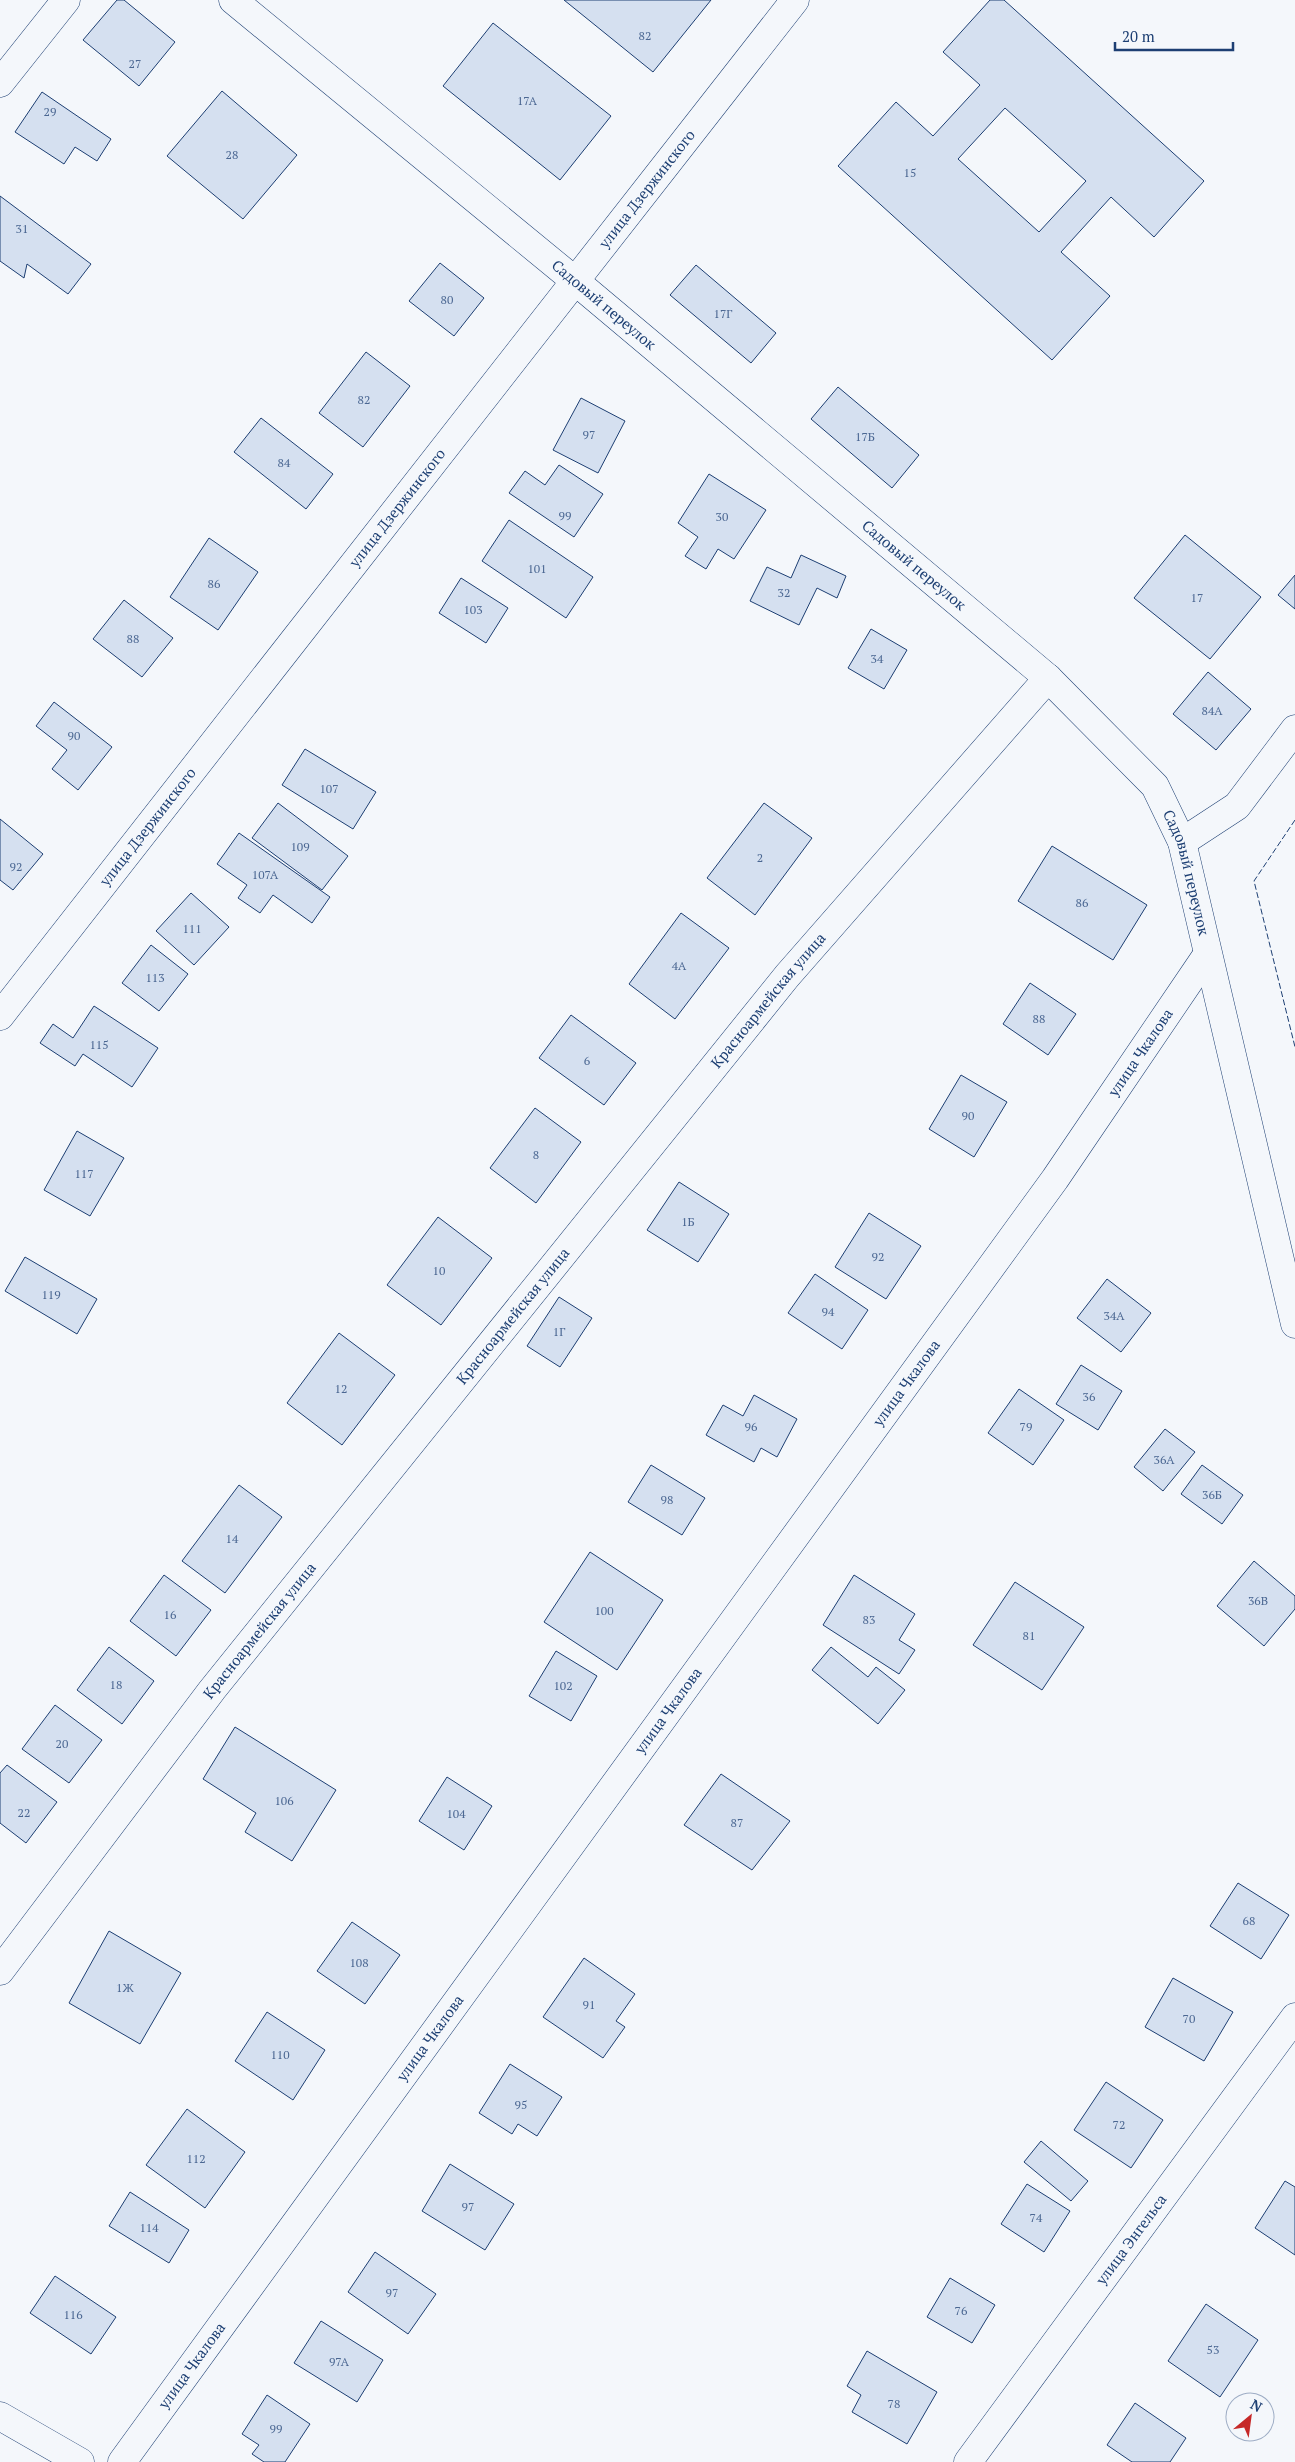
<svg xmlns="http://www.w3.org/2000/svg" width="1295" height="2462" font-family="'PT Serif',serif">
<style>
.building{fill:#d5e0f0;stroke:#1d3f73;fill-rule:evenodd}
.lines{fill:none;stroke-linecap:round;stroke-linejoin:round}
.minor-casing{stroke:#1d3f73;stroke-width:29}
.tertiary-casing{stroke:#1d3f73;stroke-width:29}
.minor{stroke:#f4f7fb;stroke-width:28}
.tertiary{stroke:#f4f7fb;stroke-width:28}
.fence{stroke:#1d3f73;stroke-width:1;stroke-dasharray:6 2.5;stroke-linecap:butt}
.labels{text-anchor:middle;stroke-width:4;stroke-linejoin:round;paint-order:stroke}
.number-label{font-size:12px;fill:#4b6792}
.street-label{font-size:15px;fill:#1d3f73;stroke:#f4f7fb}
</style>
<rect width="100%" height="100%" fill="#f4f7fb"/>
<g class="building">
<path d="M117,0H124L175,42L139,86L83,40Z"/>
<path d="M564,0H711L653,72Z"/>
<path d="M990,0H1004L1204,181L1154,237L1111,197L1061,252L1110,296L1052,360L838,166L896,102L933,136L980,85L943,52ZM1005,108L1086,181L1039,232L958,159Z"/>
<path d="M493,23L611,116L560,180L443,86Z"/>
<path d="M222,91L297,155L243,219L167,156Z"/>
<path d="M42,92L111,139L97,161L75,147L64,164L15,132Z"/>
<path d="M0,196L91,264L68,294L27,264L24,278L0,261Z"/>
<path d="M440,263L484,298L454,336L409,301Z"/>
<path d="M696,265L776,333L751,363L670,295Z"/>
<path d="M366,352L410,386L363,447L319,413Z"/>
<path d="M838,387L919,455L892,488L811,419Z"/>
<path d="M581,398L625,421L598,473L553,450Z"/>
<path d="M261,418L333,474L306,509L234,452Z"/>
<path d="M559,465L603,494L574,537L509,493L525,471L545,485Z"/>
<path d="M709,474L766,510L734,559L718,549L706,569L685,556L698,537L678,523Z"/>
<path d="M509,520L593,577L566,618L482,561Z"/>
<path d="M1185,535L1261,597L1210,659L1134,598Z"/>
<path d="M209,538L258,572L218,630L170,597Z"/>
<path d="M801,555L846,576L837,598L817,588L799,625L750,601L767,567L791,578Z"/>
<path d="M1295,575V609L1278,595Z"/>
<path d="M461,578L508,608L486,643L439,613Z"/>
<path d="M124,600L173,638L142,677L93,639Z"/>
<path d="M871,629L907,650L884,689L848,668Z"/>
<path d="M1208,672L1251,709L1216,750L1173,714Z"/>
<path d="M54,702L112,747L78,790L52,769L67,750L36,726Z"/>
<path d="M305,749L376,792L353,829L282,785Z"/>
<path d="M278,803L348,856L322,890L252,838Z"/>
<path d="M764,803L812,838L755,915L707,878Z"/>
<path d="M0,819L43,854L13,890L0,880Z"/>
<path d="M239,833L330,897L312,923L273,895L260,913L238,898L247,885L217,864Z"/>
<path d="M1052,846L1147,905L1113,960L1018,901Z"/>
<path d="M191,893L229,927L194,965L156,931Z"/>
<path d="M681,913L729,948L675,1019L629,984Z"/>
<path d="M151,945L188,974L159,1011L122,983Z"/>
<path d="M1030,983L1076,1014L1048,1055L1003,1024Z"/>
<path d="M94,1006L158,1048L132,1087L83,1054L75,1066L40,1043L53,1024L73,1038Z"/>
<path d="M571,1015L636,1063L604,1105L539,1058Z"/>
<path d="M961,1075L1007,1102L974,1157L929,1129Z"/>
<path d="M535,1108L581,1142L536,1203L490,1168Z"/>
<path d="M77,1131L124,1158L90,1216L44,1190Z"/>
<path d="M679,1182L729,1214L698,1262L647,1230Z"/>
<path d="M869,1213L921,1246L886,1299L835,1267Z"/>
<path d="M438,1217L492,1258L441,1325L387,1285Z"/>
<path d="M25,1257L97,1299L77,1334L5,1291Z"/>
<path d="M815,1274L868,1310L842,1349L788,1313Z"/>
<path d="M1107,1279L1151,1313L1121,1352L1077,1318Z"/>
<path d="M559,1297L592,1318L560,1367L527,1346Z"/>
<path d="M339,1333L395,1375L342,1445L287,1403Z"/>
<path d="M1081,1365L1122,1391L1098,1430L1056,1404Z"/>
<path d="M1019,1389L1064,1420L1033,1465L988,1433Z"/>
<path d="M754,1395L797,1419L777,1457L761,1448L754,1462L706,1435L723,1405L743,1416Z"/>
<path d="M1165,1429L1195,1452L1163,1491L1134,1467Z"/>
<path d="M651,1465L705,1498L682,1535L628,1502Z"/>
<path d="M1202,1465L1243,1495L1222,1524L1181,1494Z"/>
<path d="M239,1485L282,1517L225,1593L182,1561Z"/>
<path d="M590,1552L663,1600L617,1670L544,1622Z"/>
<path d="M1254,1561L1295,1596V1609L1264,1646L1217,1606Z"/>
<path d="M164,1575L211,1610L176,1656L130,1621Z"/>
<path d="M854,1575L915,1614L899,1640L915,1650L899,1674L823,1625Z"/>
<path d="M1015,1582L1084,1627L1042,1690L973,1645Z"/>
<path d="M109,1647L154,1681L122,1724L77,1690Z"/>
<path d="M831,1647L868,1677L876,1667L905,1690L878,1724L812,1670Z"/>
<path d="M556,1651L597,1676L571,1721L529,1696Z"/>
<path d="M55,1705L102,1740L69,1783L22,1749Z"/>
<path d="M235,1727L336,1790L292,1861L245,1832L256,1813L203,1779Z"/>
<path d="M7,1765L57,1802L26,1843L0,1823V1773Z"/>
<path d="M721,1774L790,1821L752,1870L684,1825Z"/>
<path d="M447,1777L492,1806L464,1850L419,1821Z"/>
<path d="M1238,1883L1289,1915L1261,1959L1210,1926Z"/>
<path d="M352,1922L400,1955L365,2004L317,1971Z"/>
<path d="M109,1931L181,1973L140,2044L69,2003Z"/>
<path d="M584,1958L635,1994L616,2021L625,2027L603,2058L543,2017Z"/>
<path d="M1173,1978L1233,2012L1204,2061L1145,2027Z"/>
<path d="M267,2012L325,2050L293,2100L235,2061Z"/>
<path d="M510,2064L562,2097L537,2136L518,2124L512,2134L479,2113Z"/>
<path d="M1106,2082L1163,2120L1131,2168L1074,2130Z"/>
<path d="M187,2109L245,2152L205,2208L146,2165Z"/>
<path d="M1041,2141L1088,2181L1071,2201L1024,2162Z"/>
<path d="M450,2164L514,2204L485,2250L422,2211Z"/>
<path d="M1285,2181L1295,2187V2255L1255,2228Z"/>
<path d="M1027,2184L1070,2211L1044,2252L1001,2224Z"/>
<path d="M130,2192L189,2230L169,2263L109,2226Z"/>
<path d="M375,2252L436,2294L408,2334L348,2292Z"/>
<path d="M55,2276L116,2317L91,2354L30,2313Z"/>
<path d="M950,2278L995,2305L972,2343L927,2317Z"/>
<path d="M1206,2304L1258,2340L1220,2397L1168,2361Z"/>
<path d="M321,2321L383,2360L357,2402L294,2363Z"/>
<path d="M867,2351L937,2392L907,2444L852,2412L861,2395L847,2386Z"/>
<path d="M267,2395L310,2424L285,2462H264L252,2454L259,2445L242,2434Z"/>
<path d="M1135,2403L1186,2438L1170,2462H1132L1107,2445Z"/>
</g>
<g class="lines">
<defs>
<g id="minor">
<path d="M0,83L66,0"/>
<path d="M1182,842L1237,806L1295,729"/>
<path id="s1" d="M0,1016L795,0"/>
<path id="s2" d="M0,1971L212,1690L787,976L1048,678"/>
<path d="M0,2416L80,2462"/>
<path id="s3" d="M122,2462L1055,1179L1207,955"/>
<path id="s4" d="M968,2462L1295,2017"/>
</g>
<g id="tertiary">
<path id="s5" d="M233,0L574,280L1048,678L1155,786L1182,842L1295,1324"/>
</g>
</defs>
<use href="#minor" class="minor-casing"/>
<use href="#tertiary" class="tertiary-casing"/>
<use href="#minor" class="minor"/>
<use href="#tertiary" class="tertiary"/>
<path class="fence" d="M1295,820L1254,881L1295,1047"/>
</g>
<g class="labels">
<g class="number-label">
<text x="645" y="40">82</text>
<text x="135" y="68">27</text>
<text x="527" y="105">17А</text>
<text x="50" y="116">29</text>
<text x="232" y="159">28</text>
<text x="910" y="177">15</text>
<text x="22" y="233">31</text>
<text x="447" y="304">80</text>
<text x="723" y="318">17Г</text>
<text x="364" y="404">82</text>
<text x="589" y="439">97</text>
<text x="865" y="441">17Б</text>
<text x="284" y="467">84</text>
<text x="565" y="520">99</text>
<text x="722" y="521">30</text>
<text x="537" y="573">101</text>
<text x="214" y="588">86</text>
<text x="784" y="597">32</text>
<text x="1197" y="602">17</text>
<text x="473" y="614">103</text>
<text x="133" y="643">88</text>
<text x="877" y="663">34</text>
<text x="1212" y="715">84А</text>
<text x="74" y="740">90</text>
<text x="329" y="793">107</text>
<text x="300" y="851">109</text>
<text x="760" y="862">2</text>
<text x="16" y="871">92</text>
<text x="265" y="879">107А</text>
<text x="1082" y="907">86</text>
<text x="192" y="933">111</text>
<text x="679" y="970">4А</text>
<text x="155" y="982">113</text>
<text x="1039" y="1023">88</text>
<text x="99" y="1049">115</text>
<text x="587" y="1065">6</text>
<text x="968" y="1120">90</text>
<text x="536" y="1159">8</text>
<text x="84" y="1178">117</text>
<text x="688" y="1226">1Б</text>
<text x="878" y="1261">92</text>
<text x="439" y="1275">10</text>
<text x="51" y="1299">119</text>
<text x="828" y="1316">94</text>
<text x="1114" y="1320">34А</text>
<text x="559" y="1336">1Г</text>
<text x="341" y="1393">12</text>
<text x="1089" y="1401">36</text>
<text x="751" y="1431">96</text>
<text x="1026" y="1431">79</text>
<text x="1164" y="1464">36А</text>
<text x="1212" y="1499">36Б</text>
<text x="667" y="1504">98</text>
<text x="232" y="1543">14</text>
<text x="1258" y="1605">36В</text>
<text x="604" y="1615">100</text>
<text x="170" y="1619">16</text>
<text x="869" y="1624">83</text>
<text x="1029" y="1640">81</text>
<text x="116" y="1689">18</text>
<text x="563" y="1690">102</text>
<text x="62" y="1748">20</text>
<text x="284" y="1805">106</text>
<text x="24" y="1817">22</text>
<text x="456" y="1818">104</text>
<text x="737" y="1827">87</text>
<text x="1249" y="1925">68</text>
<text x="359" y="1967">108</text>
<text x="125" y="1992">1Ж</text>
<text x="589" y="2009">91</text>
<text x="1189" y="2023">70</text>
<text x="280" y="2059">110</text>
<text x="521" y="2109">95</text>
<text x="1119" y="2129">72</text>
<text x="196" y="2163">112</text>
<text x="468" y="2211">97</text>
<text x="1036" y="2222">74</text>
<text x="149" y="2232">114</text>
<text x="392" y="2297">97</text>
<text x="961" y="2315">76</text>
<text x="73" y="2319">116</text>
<text x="1213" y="2354">53</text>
<text x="339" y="2366">97А</text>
<text x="894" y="2408">78</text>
<text x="276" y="2433">99</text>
</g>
<g class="street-label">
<text dy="5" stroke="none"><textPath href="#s1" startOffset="1050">улица Дзержинского</textPath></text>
<text dy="5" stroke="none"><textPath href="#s5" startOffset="480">Садовый переулок</textPath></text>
<text dy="5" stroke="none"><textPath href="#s1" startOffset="645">улица Дзержинского</textPath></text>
<text dy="5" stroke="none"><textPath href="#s5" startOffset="885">Садовый переулок</textPath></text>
<text dy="5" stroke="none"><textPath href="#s1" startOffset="240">улица Дзержинского</textPath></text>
<text dy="5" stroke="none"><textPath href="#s5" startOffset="1305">Садовый переулок</textPath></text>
<text dy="5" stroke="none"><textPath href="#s2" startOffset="1238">Красноармейская улица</textPath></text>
<text dy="5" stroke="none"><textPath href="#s3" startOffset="1739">улица Чкалова</textPath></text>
<text dy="5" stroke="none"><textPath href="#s2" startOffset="832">Красноармейская улица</textPath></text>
<text dy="5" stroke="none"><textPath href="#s3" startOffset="1334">улица Чкалова</textPath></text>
<text dy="5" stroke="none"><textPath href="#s2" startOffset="428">Красноармейская улица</textPath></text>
<text dy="5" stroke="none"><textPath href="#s3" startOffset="929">улица Чкалова</textPath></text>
<text dy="5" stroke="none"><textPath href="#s3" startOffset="524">улица Чкалова</textPath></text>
<text dy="5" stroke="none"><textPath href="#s4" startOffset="276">улица Энгельса</textPath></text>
<text dy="5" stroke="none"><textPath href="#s3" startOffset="119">улица Чкалова</textPath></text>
</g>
</g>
<g transform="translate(1250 2417) rotate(29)"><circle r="24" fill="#f4f7fb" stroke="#9eadc5"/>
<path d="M0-4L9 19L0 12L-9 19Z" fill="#c62828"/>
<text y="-8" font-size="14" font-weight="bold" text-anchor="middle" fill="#1d3f73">N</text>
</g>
<path d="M1115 42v8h118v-8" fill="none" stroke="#1d3f73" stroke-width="2.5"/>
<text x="1122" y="42" font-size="15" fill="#1d3f73" stroke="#f4f7fb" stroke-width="4" paint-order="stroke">20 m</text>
</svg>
